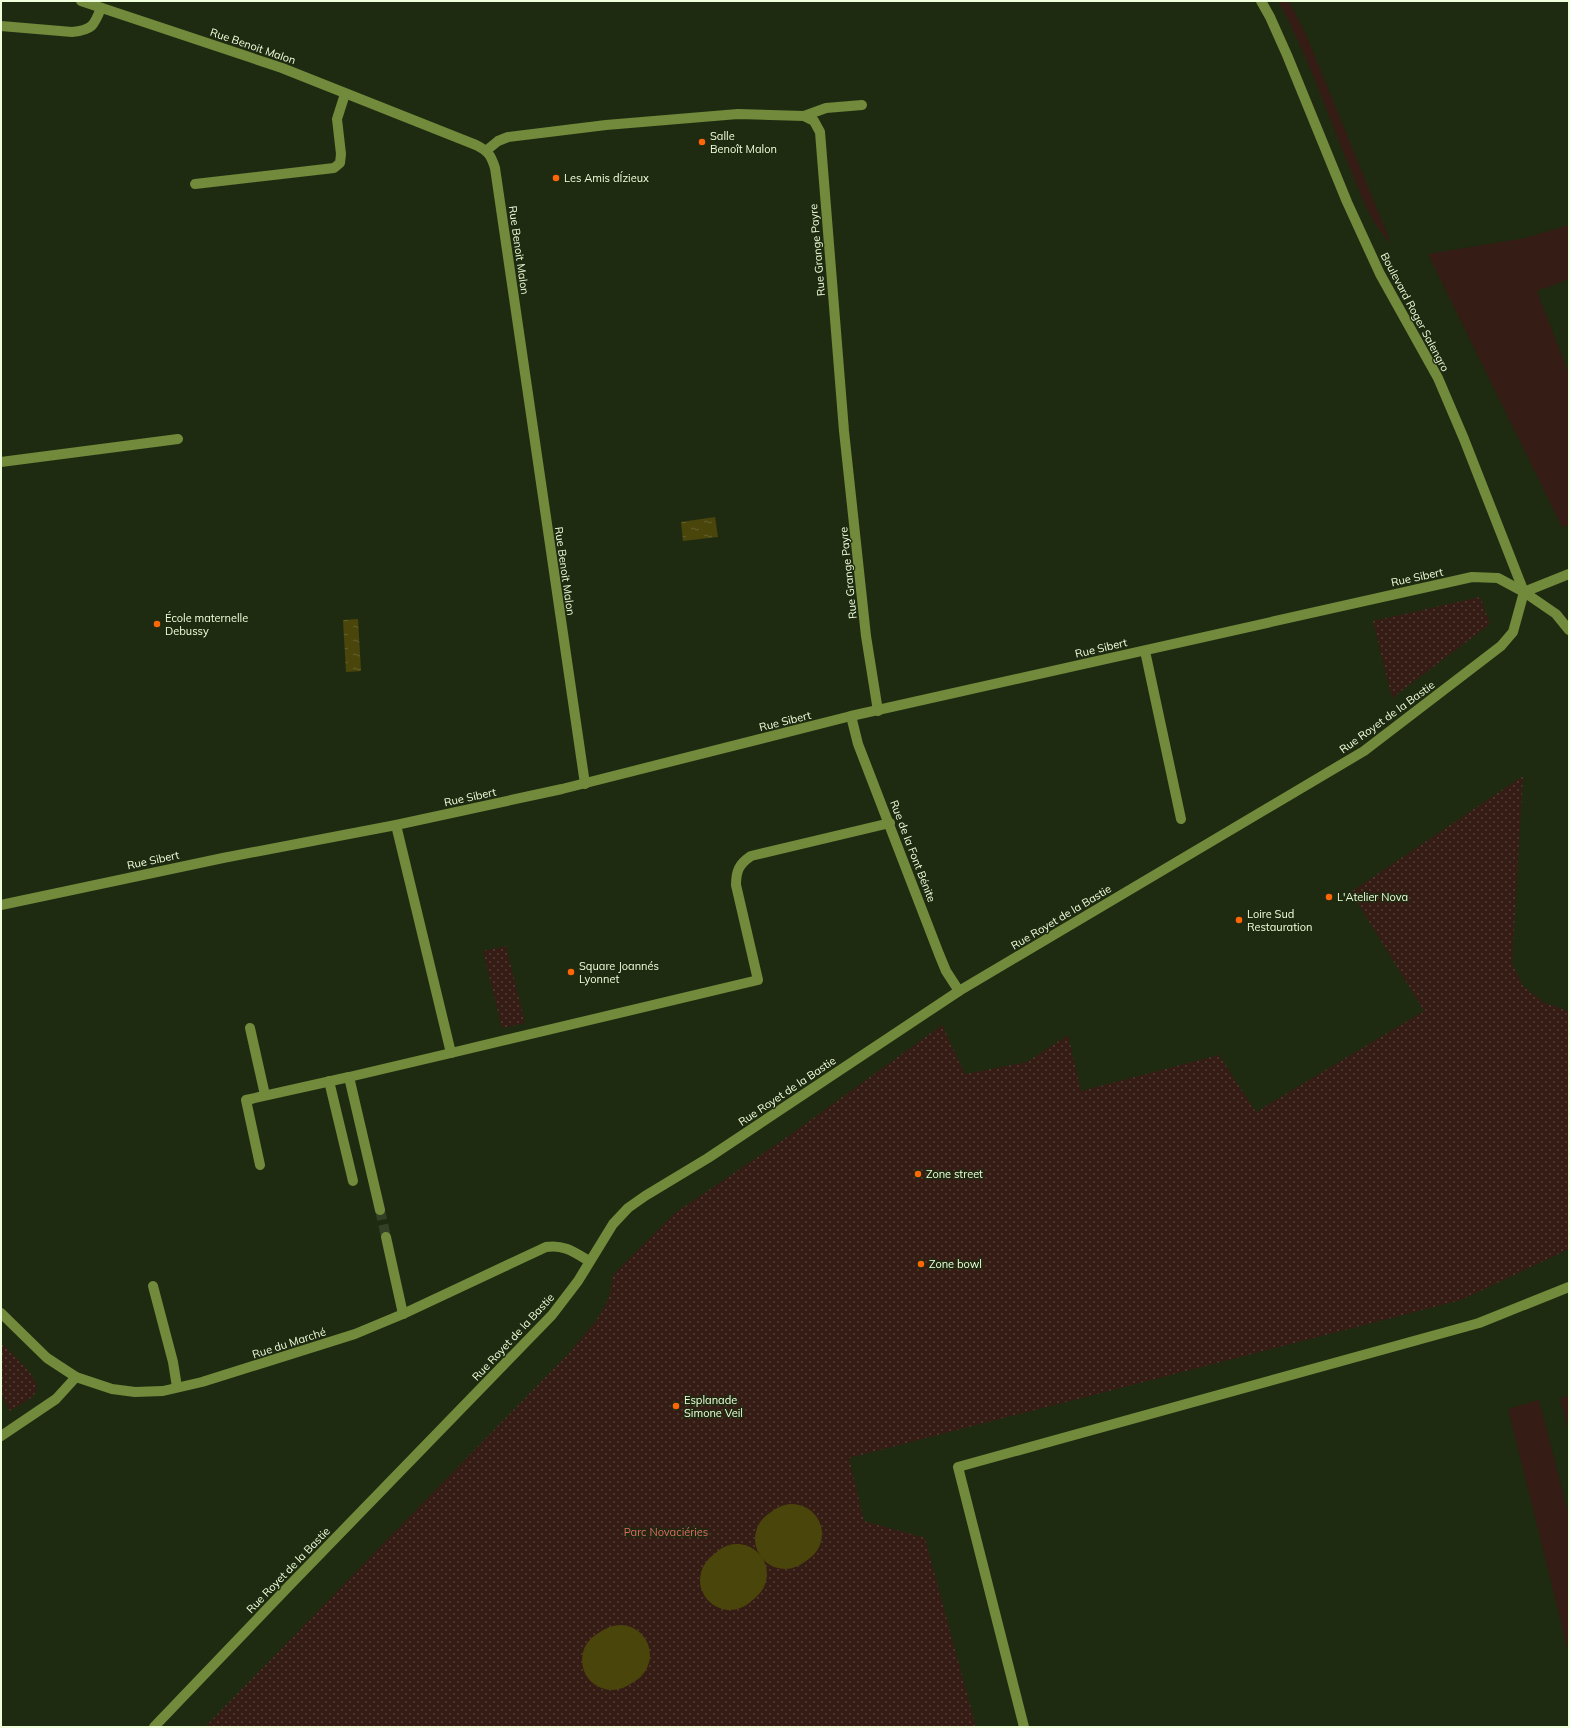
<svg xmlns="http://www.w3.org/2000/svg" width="1570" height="1728" font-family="Mulish,sans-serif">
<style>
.grass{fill:#351c14}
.park{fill:url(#park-dots)}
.water{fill:url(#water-ripples)}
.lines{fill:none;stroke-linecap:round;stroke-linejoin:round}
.river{stroke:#4a450a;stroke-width:60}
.minor-tunnel{stroke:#344025;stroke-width:10;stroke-dasharray:10 5;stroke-linecap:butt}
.minor{stroke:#718a3b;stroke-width:10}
.poi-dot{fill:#ff6607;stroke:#1f2b11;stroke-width:1.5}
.labels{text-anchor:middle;stroke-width:3;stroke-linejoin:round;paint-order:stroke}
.street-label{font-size:11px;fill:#f0ffdb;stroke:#1f2b11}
.poi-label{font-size:11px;fill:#f0ffdb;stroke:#1f2b11;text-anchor:start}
.park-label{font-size:11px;fill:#e26864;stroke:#1f2b11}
</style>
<defs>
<pattern id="park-dots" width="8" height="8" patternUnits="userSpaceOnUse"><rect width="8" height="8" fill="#351c14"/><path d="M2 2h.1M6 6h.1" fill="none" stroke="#533e36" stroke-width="1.8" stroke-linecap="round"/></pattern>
<pattern id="water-ripples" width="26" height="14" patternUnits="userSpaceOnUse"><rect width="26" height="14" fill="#4a450a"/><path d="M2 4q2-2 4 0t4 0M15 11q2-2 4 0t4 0" fill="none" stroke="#64612d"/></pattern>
</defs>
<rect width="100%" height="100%" fill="#1f2b11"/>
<g class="grass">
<path d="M1278,1H1289L1305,32L1391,243C1370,224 1360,192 1349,166C1326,111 1307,53 1278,1Z"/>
<path d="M1569,225V279L1537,291L1569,374V525L1562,527L1428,254L1525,238Z"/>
<path d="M1569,1396V1432L1560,1398Z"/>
<path d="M1539,1400L1569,1516V1654L1508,1409Z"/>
</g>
<g class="park">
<path d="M1480,597L1490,624L1392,698L1373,621Z"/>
<path d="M1523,776L1512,963L1523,986L1545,1003L1569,1011V1249L1461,1300L849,1458L864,1521L925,1538L976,1727H205L568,1354L596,1321L604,1307L610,1295L613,1275L675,1213L790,1135L942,1025L965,1074L1027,1062L1068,1035L1081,1091L1219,1055L1256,1112L1424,1011L1351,892Z"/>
<path d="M506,946L525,1023L502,1028L483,951Z"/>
<path d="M1,1343C9,1351 43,1380 36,1392C31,1400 17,1406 10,1411L1,1395Z"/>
</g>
<g class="water">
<path d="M715,517L718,537L683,541L681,522Z"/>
<path d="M358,619L361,671L346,672L343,620Z"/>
</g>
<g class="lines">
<g class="river">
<path d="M785,1539L792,1534"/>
<path d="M730,1580L737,1574"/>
<path d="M612,1660L620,1655"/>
</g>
<path class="minor-tunnel" d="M380,1210L386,1237"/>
<g class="minor">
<path d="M81,1L282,68L476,145C488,151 491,155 495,168L585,784"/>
<path d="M1261,1L1270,17L1287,55L1347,202L1380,274L1438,378L1464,439L1524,592"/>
<path d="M1,26L72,32C92,30 94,26 101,8"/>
<path d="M804,116L826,108L862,105"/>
<path d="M487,150L498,141L508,137L606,125L738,114L804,116L814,121L820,132L844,431L866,636L878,711"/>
<path d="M195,184L334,168L340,163L341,154L337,119L345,94"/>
<path d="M1,462L178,439"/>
<path d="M1524,592L1569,574"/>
<path d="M1145,651L1181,819"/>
<path d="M851,716L858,744L939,954L946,971L959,991"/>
<path d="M1,905L223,858L396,825L562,789L851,716L1472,577L1498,578L1524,592L1556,614L1569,630"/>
<path d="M250,1028L265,1095"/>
<path d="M451,1053L758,980L736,885C736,871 739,864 751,856L890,823"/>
<path d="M329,1081L353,1181"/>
<path d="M260,1165L246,1100L349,1077"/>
<path d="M380,1210L349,1077L451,1053L396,825"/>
<path d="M386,1237L403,1314"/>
<path d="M153,1286L173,1362L177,1387"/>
<path d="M1,1313L47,1358L76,1377L112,1389L135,1392L163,1391L202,1382L355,1334L403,1314L546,1247C563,1244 574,1252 589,1261"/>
<path d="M1,1436L56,1399L76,1377"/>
<path d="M154,1727L287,1588L552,1315L578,1281L613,1224L628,1208L645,1196L708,1158L959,991L1364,751L1501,646L1513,632L1524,592"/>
<path d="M1024,1727L958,1467L1479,1323L1569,1287"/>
</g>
</g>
<g class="poi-dot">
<circle cx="702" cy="142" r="4"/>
<circle cx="556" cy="178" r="4"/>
<circle cx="157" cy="624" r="4"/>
<circle cx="1329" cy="897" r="4"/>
<circle cx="1239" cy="920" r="4"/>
<circle cx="571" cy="972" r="4"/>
<circle cx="918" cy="1174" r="4"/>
<circle cx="921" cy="1264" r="4"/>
<circle cx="676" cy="1406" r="4"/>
</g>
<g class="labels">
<g class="street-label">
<text transform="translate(253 46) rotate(19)" y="4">Rue Benoit Malon</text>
<text transform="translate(519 250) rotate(82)" y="4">Rue Benoit Malon</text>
<text transform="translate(817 250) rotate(-95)" y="4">Rue Grange Payre</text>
<text transform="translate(1415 312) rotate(62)" y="4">Boulevard Roger Salengro</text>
<text transform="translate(565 571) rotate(82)" y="4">Rue Benoit Malon</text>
<text transform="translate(848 573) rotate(-96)" y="4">Rue Grange Payre</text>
<text transform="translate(1417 577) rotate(-12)" y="4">Rue Sibert</text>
<text transform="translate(1101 648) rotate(-13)" y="4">Rue Sibert</text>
<text transform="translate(1387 717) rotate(-36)" y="4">Rue Royet de la Bastie</text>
<text transform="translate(785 721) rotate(-14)" y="4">Rue Sibert</text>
<text transform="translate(470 797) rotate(-12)" y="4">Rue Sibert</text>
<text transform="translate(913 851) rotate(69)" y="4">Rue de la Font Bénite</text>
<text transform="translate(153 860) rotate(-12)" y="4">Rue Sibert</text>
<text transform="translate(1061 917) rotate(-31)" y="4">Rue Royet de la Bastie</text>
<text transform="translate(787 1091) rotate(-34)" y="4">Rue Royet de la Bastie</text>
<text transform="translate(513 1337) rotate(-47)" y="4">Rue Royet de la Bastie</text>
<text transform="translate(289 1343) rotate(-18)" y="4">Rue du Marché</text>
<text transform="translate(288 1570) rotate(-46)" y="4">Rue Royet de la Bastie</text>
</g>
<g class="poi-label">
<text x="710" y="140">Salle<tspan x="710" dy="13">Benoît Malon</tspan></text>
<text x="564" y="182">Les Amis dÍzieux</text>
<text x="165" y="622">École maternelle<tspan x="165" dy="13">Debussy</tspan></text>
<text x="1337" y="901">L'Atelier Nova</text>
<text x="1247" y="918">Loire Sud<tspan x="1247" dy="13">Restauration</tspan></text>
<text x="579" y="970">Square Joannés<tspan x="579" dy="13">Lyonnet</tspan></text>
<text x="926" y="1178">Zone street</text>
<text x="929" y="1268">Zone bowl</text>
<text x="684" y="1404">Esplanade<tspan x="684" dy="13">Simone Veil</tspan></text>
</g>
<g class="park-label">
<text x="666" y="1536">Parc Novaciéries</text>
</g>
</g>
<rect width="1570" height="1728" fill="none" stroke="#f0ffdb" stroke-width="4"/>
</svg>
